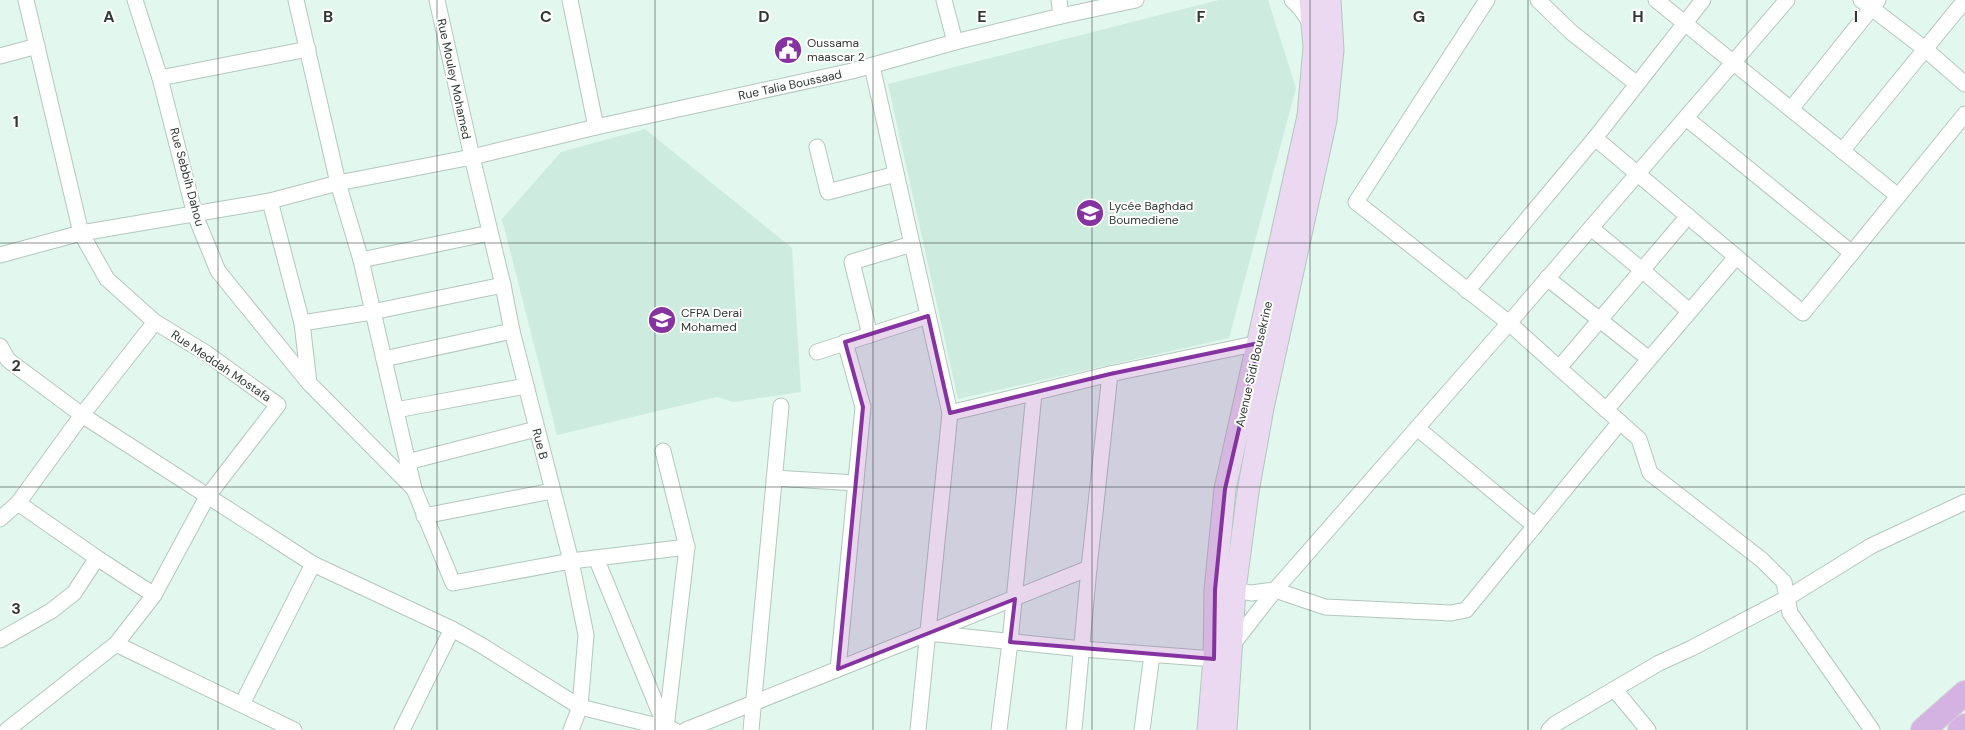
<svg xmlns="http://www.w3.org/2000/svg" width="1965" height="730" font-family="'DM Sans',sans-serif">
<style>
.built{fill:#cdebdf}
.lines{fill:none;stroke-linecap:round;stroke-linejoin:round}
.minor-casing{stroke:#b3c7be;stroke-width:17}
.secondary-casing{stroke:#b3c7be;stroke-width:23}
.primary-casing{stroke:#d6d7d7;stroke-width:26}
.minor{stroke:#fff;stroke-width:15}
.secondary{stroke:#ead9f0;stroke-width:21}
.primary{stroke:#d4b2e2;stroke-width:24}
.marked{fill:#8633a2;fill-opacity:0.2;stroke:#8633a2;stroke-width:4;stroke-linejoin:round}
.grid{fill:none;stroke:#313936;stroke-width:1;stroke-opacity:0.55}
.labels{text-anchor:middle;stroke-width:4;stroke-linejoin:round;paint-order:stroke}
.poi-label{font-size:12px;fill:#313936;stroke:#fff;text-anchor:start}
.street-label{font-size:12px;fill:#313936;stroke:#fff}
.grid-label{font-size:16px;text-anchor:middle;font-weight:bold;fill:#313936;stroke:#fff;stroke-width:4;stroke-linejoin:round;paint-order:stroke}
</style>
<rect width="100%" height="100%" fill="#e2f7ee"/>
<g class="built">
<path d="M1219,0H1268L1296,88L1229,338L958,399L888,84Z"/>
<path d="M645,129L792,248L801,392L733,402L717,397L557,435L502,219L561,152Z"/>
</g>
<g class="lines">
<defs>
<g id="minor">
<path d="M135,0L160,78L195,215L218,271L309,383"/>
<path d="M296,0L338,183L361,260L414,489L453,583L571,561L687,547"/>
<path d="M437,0L472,157L503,285L512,331L571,561L586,635L580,707L571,730"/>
<path d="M570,0L596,127"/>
<path d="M944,0L955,42"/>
<path d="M1059,0L1061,16"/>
<path d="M1292,0L1301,9L1311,24"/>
<path d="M1487,0L1356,202L1509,323L1559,368L1639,439L1650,473L1762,560L1784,582L1790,613L1872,730"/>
<path d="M1538,0L1571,32L1637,84"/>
<path d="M1656,0L1898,196"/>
<path d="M1861,0L1925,49L1965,84"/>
<path d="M0,56L37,46"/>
<path d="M872,66L950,413L918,730"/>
<path d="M160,78L308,49"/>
<path d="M1791,109L1878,0"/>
<path d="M1686,118L1852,253"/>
<path d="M1595,138L1803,313L1965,114"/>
<path d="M817,147L828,192L896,174"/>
<path d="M1842,151L1965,0"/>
<path d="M270,201L302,323L309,383L414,489"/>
<path d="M1591,228L1642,270L1689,311"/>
<path d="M0,255L81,233L270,201L338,183L472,157L596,127L852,71L955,42L1061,16L1136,0"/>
<path d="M361,260L490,233"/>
<path d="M1547,278L1649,359"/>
<path d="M1467,291L1595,138L1703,0"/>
<path d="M302,323L372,312L503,285"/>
<path d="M870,335L852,262L912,244"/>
<path d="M0,346L8,360L82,415L313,564L452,629L481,645L580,707L674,730"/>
<path d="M817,352L928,316"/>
<path d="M384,359L512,331"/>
<path d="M1559,368L1688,216"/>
<path d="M396,410L526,386"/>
<path d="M1606,410L1736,257"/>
<path d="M950,413L1110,374L1259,343"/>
<path d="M1417,428L1535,526"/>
<path d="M407,462L536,429"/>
<path d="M774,478L856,483"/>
<path d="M18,503L97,558L154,595"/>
<path d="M424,516L552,491"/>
<path d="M0,519L18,503L82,415L155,322"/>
<path d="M596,558L666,728L687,547L663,451"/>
<path d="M1235,590L1251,593L1275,590L1325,607L1451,613L1466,610L1620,422"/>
<path d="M930,632L1089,568"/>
<path d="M0,640L51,611L74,593L97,558"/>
<path d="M116,644L294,730"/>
<path d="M838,669L863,407L845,342"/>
<path d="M1615,690L1648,730"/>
<path d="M242,704L313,564"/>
<path d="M7,730L116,644L154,595L207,497L278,405L206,353L155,322L107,279L81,233L26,0"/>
<path d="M402,730L452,629"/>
<path d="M686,730L928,633L1082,649L1214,659L1233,644L1275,590L1509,323L1787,0"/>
<path d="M751,730L781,406"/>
<path d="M999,730L1010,642L1034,393"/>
<path d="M1074,730L1089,568L1110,374"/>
<path d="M1142,730L1152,655"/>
<path d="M1549,730L1555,724L1659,663L1692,648L1787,598L1871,546L1965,502"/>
</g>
<g id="secondary">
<path d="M1208,730L1214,659L1215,590L1225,489L1308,116L1314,47L1310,0"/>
<path d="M1226,730L1235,590L1248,492L1263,408L1326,120L1333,50L1330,0"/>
</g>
<g id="primary">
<path d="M1923,730L1965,693"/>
<path d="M1960,730L1965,726"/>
</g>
</defs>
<use href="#minor" class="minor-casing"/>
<use href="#secondary" class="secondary-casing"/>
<use href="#primary" class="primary-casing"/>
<use href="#minor" class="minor"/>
<use href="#secondary" class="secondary"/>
<use href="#primary" class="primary"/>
</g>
<path class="marked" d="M928,316L950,413L1110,374L1259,343L1225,489L1215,590L1214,659L1010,642L1015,599L838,669L863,407L845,342Z"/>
<path class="grid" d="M218,0V730M437,0V730M655,0V730M873,0V730M1092,0V730M1310,0V730M1528,0V730M1747,0V730M0,243H1965M0,487H1965"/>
<defs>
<symbol id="civic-disc" viewBox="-11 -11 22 22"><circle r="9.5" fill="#8633a2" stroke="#fff"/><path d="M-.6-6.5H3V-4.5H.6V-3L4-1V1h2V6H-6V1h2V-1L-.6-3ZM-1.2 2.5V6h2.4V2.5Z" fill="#fff"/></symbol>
<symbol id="school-disc" viewBox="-11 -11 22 22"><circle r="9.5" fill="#8633a2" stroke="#fff"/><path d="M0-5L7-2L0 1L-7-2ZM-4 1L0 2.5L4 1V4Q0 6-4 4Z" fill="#fff"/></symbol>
<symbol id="university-disc" viewBox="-11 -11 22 22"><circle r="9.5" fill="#8633a2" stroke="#fff"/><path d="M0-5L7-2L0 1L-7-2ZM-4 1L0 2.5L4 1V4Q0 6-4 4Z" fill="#fff"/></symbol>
</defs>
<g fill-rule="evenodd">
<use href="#civic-disc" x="772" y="34" width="32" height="32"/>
<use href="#school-disc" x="1074" y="197" width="32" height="32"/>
<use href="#university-disc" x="646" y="304" width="32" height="32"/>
</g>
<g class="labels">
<g class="poi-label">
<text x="807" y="47">Oussama<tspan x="807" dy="14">maascar 2</tspan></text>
<text x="1109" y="210">Lycée Baghdad<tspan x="1109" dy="14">Boumediene</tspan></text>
<text x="681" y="317">CFPA Derai<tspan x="681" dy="14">Mohamed</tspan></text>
</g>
<g class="street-label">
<text transform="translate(454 79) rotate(78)" y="4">Rue Mouley Mohamed</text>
<text transform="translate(790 85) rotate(-12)" y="4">Rue Talia Boussaad</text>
<text transform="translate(187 177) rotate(75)" y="4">Rue Sebbih Dahou</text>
<text transform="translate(1254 364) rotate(-77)" y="4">Avenue Sidi Bousekrine</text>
<text transform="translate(221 366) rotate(34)" y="4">Rue Meddah Mostafa</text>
<text transform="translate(540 444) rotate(76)" y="4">Rue B</text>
</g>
</g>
<g class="grid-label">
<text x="109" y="22">A</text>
<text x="328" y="22">B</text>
<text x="546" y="22">C</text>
<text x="764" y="22">D</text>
<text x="982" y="22">E</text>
<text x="1201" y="22">F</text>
<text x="1419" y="22">G</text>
<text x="1638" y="22">H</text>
<text x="1856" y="22">I</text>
<text x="16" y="127">1</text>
<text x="16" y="371">2</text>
<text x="16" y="614">3</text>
</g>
</svg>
